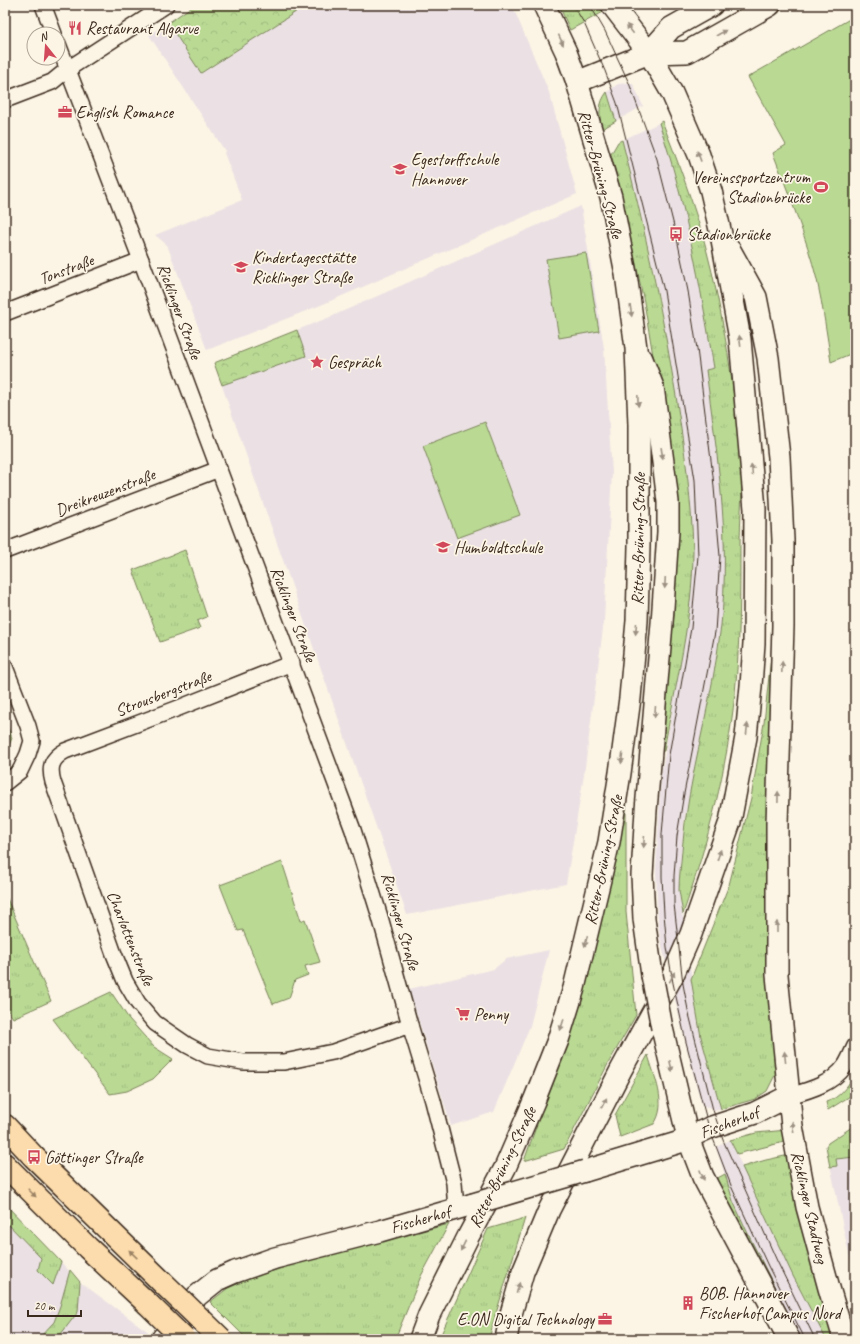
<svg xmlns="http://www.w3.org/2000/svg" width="860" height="1344" font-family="Caveat,sans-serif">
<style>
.built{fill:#ebe1e4}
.grass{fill:url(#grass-tufts);stroke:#7a8259}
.forest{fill:url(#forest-crowns);stroke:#7a8259}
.garden{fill:#bada94;stroke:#7a8259}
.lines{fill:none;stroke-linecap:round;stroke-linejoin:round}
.street-casing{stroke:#3b2a1e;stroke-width:18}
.secondary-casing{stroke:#3b2a1e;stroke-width:24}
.primary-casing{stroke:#3b2a1e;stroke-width:25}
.street{stroke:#fcf5e5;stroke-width:15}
.secondary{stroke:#fcf5e5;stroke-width:21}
.primary{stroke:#fcdcac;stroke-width:22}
.tram{stroke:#3b2a1e;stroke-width:1}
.secondary-bridge-casing{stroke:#3b2a1e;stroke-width:24;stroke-linecap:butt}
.primary-bridge-casing{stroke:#3b2a1e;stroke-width:25;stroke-linecap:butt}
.secondary-bridge{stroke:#fcf5e5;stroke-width:21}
.primary-bridge{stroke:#fcdcac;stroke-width:22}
.oneway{fill:#9c9082}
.oneway2{fill:#9c8365}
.labels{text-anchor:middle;stroke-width:3.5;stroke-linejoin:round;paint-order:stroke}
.poi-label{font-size:17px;fill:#3b2a1e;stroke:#fcf5e5;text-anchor:start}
.street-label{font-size:17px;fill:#3b2a1e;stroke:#fcf5e5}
</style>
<defs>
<pattern id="grass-tufts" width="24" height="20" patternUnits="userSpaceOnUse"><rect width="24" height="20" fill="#bada94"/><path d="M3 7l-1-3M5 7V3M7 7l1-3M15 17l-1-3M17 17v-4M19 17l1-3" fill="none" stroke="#a1bb7f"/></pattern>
<pattern id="forest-crowns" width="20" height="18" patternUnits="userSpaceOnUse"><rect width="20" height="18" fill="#bada94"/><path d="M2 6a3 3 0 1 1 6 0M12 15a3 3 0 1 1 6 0" fill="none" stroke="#a1bb7f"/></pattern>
</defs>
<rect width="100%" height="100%" fill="#fcf5e5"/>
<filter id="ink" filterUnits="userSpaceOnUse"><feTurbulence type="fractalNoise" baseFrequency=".025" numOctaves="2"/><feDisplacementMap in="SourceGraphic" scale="8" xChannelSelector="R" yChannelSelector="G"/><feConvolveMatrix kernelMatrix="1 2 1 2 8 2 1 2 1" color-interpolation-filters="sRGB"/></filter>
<g filter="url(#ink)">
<g class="built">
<path d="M194,5H512L549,92L577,194L321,305L207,350L167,245L155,235L242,200L224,153L225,151L149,35Z"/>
<path d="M629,83L633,84L643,106L616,121L607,92L618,84Z"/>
<path d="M659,123L667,146L684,209L702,296L714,368L706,370L721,484L725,540V580L721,626L713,678L684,822L679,891L696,1007L701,1037L721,1109L713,1110L702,1105L694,1077L660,938L657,911L656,868L661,776L687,623L691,579L690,500L686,458L659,298L644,227L622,140Z"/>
<path d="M581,206L604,348L612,473L604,621L584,775L566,884L407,915L214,363L330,317Z"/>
<path d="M549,950L530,1026L494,1112L451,1126L409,989L494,969L506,959Z"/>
<path d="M855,1125V1276L847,1246L826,1146L828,1143Z"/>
<path d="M730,1140L793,1276L826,1339H801L750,1238L733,1201L716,1147Z"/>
<path d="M5,1204L80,1282L158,1339H5Z"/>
</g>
<g class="grass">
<path d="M559,5H603L607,10L570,30Z"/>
<path d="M607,92L616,121L602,129C599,114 598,104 607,92Z"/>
<path d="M662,121C678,162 693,202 705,244C724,316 735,391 741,465C743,492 740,520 740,546C740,595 740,644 735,693C727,769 708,842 683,914C682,906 680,898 679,890C679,877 681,864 682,851C688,775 713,701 721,625C731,539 717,455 706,370L714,368C700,285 686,202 659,123Z"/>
<path d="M622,140C644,225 662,310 676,396C684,448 692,499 693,551C693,618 675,685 664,751H661L674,615L677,522L676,478L663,415L644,302L620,188L611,154L618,142Z"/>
<path d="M185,550L207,617L197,621L200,628L160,642L133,570Z"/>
<path d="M774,585L776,1073L767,1091L755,1099L721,1109L701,1037L691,979L729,885L751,798L764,723L771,657Z"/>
<path d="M626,791V912L636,1015L609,1062L564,1149L524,1161L581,1000L619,843Z"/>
<path d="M5,894L51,1001L13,1018L5,1006Z"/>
<path d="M111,992L129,1019L154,1047L173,1059L153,1079L127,1091L110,1094L53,1019Z"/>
<path d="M648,1055C654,1076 668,1104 654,1124L620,1137L615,1115Z"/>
<path d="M855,1075V1093L828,1110L826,1102C840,1098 847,1086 855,1075Z"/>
<path d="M855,1125V1157L836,1159L837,1166L830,1167L826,1146L828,1143Z"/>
<path d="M787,1130L792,1140L737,1154L730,1140L756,1133Z"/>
<path d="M794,1154L842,1339H826L793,1276L742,1167L766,1160Z"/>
<path d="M725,1174L733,1201L750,1238L801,1339H797L714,1180Z"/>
<path d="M5,1204L61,1262L53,1285L38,1270L41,1258L5,1221Z"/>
<path d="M525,1218L494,1320L489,1339H439L488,1229Z"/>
<path d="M449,1224L421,1276L395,1339H247L210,1302L228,1288L254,1277L292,1265Z"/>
<path d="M70,1270L80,1282L78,1312L57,1339H38L54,1322L60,1306Z"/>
</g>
<g class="forest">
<path d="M194,5H304L305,6L201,73L168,23Z"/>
<path d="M297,330L306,356L222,385L214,363Z"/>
<path d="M5,720L12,738L5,756Z"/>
</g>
<g class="garden">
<path d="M855,16V352L831,362C827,335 823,307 817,280C806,236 789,195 773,153L786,145L748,77Z"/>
<path d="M586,253L599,331L559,338L546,259Z"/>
<path d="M485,422L520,515L457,538L423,446Z"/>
<path d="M282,862L301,921L305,919L320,962L305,966L308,975L295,980L289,998L273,1004L243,930L238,931L220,885Z"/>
</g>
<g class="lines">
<defs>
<g id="street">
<path d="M43,5L54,34"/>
<path d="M58,44L141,260L353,830L380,917L410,1025L433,1101L454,1183L456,1209"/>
<path d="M5,100L52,82L68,69L166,5"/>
<path d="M5,313L141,260"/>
<path d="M5,551L219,469"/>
<path d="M292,663L176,709L65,751C51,759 49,767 53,782L114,954L125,981L138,1003L155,1023L187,1045L208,1056L243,1062H284L333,1052L410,1025"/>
<path d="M5,667L28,726L32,741L28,754L20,771L5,783"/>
<path d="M789,1096C810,1090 832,1084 845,1066C849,1060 852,1052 855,1046"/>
</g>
<g id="secondary">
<path d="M649,53L671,28L712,5"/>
<path d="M577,82L649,53L687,52L770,5"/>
<path d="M730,250L756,297L768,358L779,457L783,540V626L777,824V975L789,1096L792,1126L807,1207L829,1288L844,1339"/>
<path d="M642,359L653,387L665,477L668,502V532L662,623L646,810L642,875L644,919L652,975"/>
<path d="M662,1028L688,1138L703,1177L789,1339"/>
<path d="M585,1171L677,1143L709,1128L755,1113L789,1096"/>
<path d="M162,1339L197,1296L217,1280L235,1272L275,1258L380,1231L473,1204"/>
<path d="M420,1339L429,1315L469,1235L505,1168L534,1101L558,1040L574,988L609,842L620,773L630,698L637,621L639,546V425L636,348L626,274L611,197L577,82L566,52L544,5"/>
<path d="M506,1339L511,1314L523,1272L549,1210L621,1070L673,975L691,934L730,822L746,737L751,686L754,643L755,509L740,339L721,234L711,191L699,155L672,93L649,53L612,5"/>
</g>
<g id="primary">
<path d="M5,1126L34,1157L161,1281"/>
<path d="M5,1165L88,1248L147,1303"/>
</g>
</defs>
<use href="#street" class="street-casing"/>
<use href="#secondary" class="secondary-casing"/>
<use href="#primary" class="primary-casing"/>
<use href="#street" class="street"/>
<use href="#secondary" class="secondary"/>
<use href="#primary" class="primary"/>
<g class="tram">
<path d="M573,5L584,23L605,71L617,103L664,291L695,480L698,556L691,628L669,755L662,834V877L664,914L667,947L673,983L686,1042L709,1128L732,1188L768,1266L805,1339"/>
<path d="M590,5L605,31L629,83L657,159L676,234L688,291L697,349L713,476L720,556L715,632L683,799L677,836L674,876V904L683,984L688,1010L713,1110L723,1140L777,1261L815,1339"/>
</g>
<defs>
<g id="secondary-bridge">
<path d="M652,975L662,1028"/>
<path d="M473,1204L585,1171"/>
</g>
<g id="primary-bridge">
<path d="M161,1281L221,1339"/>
<path d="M147,1303L184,1339"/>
</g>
</defs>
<use href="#secondary-bridge" class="secondary-bridge-casing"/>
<use href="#primary-bridge" class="primary-bridge-casing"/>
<use href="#secondary-bridge" class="secondary-bridge"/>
<use href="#primary-bridge" class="primary-bridge"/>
</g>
<defs><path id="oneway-solid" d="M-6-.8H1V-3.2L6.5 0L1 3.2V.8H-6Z"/></defs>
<g class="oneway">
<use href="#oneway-solid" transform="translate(630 29) rotate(-127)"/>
<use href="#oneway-solid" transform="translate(721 33) rotate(-30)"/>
<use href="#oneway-solid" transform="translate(561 40) rotate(65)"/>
<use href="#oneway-solid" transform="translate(699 156) rotate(-110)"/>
<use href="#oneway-solid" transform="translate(631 311) rotate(82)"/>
<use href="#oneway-solid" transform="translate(740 341) rotate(-97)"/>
<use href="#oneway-solid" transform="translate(638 401) rotate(88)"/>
<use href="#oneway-solid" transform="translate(662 453) rotate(81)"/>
<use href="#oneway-solid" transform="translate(752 470) rotate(-95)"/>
<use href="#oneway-solid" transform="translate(665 583) rotate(93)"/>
<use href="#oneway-solid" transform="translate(636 629) rotate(95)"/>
<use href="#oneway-solid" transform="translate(782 667) rotate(-88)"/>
<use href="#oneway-solid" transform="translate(655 712) rotate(95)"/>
<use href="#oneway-solid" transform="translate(747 729) rotate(-84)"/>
<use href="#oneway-solid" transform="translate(622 758) rotate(97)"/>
<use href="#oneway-solid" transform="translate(778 797) rotate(-89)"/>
<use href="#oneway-solid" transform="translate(644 842) rotate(94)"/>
<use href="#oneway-solid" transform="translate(719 855) rotate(-71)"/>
<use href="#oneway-solid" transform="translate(777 927) rotate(-90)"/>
<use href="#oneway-solid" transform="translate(586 941) rotate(104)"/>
<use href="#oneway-solid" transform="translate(672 977) rotate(-64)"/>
<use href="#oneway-solid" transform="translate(562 1025) rotate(108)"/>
<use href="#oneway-solid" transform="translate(785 1057) rotate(-96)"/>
<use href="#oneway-solid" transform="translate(671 1066) rotate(77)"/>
<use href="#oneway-solid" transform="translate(604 1103) rotate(-62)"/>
<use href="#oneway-solid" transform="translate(793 1127) rotate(-98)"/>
<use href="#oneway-solid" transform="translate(702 1175) rotate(68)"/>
<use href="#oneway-solid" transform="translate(463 1246) rotate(116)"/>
<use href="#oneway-solid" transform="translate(518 1288) rotate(-74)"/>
</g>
<g class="oneway2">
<use href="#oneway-solid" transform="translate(32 1193) rotate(45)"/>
<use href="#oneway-solid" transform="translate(133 1254) rotate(-136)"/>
</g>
</g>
<defs>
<symbol id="restaurant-bare" viewBox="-9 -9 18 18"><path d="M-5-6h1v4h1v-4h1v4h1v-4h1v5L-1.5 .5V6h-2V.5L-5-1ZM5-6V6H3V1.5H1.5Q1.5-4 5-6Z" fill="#d1495b" stroke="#fcf5e5" stroke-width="2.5" paint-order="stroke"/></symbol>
<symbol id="office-bare" viewBox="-9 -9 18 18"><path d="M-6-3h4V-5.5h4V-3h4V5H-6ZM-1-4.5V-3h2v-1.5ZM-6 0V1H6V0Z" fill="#d1495b" stroke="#fcf5e5" stroke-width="2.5" paint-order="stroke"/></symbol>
<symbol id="school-bare" viewBox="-9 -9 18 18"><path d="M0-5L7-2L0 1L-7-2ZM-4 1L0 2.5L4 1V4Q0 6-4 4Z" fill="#d1495b" stroke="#fcf5e5" stroke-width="2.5" paint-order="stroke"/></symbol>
<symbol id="stadium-bare" viewBox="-9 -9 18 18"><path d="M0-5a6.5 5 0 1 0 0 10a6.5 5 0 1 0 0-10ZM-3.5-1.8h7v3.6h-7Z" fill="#d1495b" stroke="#fcf5e5" stroke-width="2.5" paint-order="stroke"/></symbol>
<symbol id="bus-bare" viewBox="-9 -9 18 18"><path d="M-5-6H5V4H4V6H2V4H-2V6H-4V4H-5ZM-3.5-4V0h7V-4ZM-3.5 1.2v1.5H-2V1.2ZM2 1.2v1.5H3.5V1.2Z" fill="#d1495b" stroke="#fcf5e5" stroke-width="2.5" paint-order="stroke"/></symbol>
<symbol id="sight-bare" viewBox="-9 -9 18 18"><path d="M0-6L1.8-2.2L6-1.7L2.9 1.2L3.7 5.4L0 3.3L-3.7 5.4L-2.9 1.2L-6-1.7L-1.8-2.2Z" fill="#d1495b" stroke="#fcf5e5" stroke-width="2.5" paint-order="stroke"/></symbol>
<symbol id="supermarket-bare" viewBox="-9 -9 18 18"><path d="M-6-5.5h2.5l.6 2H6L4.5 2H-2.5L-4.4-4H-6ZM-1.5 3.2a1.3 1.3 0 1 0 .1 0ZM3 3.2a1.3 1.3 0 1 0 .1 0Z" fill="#d1495b" stroke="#fcf5e5" stroke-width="2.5" paint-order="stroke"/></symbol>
<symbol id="building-bare" viewBox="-9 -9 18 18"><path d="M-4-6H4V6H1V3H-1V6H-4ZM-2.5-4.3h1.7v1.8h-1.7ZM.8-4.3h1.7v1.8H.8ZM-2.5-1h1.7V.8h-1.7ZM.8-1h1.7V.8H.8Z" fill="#d1495b" stroke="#fcf5e5" stroke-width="2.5" paint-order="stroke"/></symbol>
</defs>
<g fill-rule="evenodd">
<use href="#restaurant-bare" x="65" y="18" width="20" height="20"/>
<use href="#office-bare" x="55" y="102" width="20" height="20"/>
<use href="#school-bare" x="390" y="159" width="20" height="20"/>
<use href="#stadium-bare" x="811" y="177" width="20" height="20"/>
<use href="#bus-bare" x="666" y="224" width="20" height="20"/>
<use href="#school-bare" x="231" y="257" width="20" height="20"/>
<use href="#sight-bare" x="307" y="352" width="20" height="20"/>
<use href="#school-bare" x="433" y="537" width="20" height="20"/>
<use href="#supermarket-bare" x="453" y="1004" width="20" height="20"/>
<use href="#bus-bare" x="24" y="1147" width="20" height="20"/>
<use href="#building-bare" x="678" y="1293" width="20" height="20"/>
<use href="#office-bare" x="595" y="1309" width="20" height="20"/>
</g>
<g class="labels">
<g class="poi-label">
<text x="86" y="34">Restaurant Algarve</text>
<text x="76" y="118">English Romance</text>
<text x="411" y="165">Egestorffschule<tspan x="411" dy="20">Hannover</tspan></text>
<text x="810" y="183" text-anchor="end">Vereinssportzentrum<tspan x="810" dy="20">Stadionbrücke</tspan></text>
<text x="687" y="240">Stadionbrücke</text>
<text x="252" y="263">Kindertagesstätte<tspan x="252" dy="20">Ricklinger Straße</tspan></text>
<text x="328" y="368">Gespräch</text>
<text x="454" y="553">Humboldtschule</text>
<text x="474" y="1020">Penny</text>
<text x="45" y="1163">Göttinger Straße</text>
<text x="699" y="1299">BOB. Hannover<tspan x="699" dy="20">Fischerhof Campus Nord</tspan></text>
<text x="594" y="1325" text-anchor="end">E.ON Digital Technology</text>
</g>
<g class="street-label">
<text transform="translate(601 174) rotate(75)" y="6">Ritter-Brüning-Straße</text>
<text transform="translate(66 269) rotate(-21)" y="6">Tonstraße</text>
<text transform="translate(180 311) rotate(70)" y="6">Ricklinger Straße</text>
<text transform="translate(105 492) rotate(-21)" y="6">Dreikreuzenstraße</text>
<text transform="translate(638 539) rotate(-89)" y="6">Ritter-Brüning-Straße</text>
<text transform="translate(294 614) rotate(69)" y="6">Ricklinger Straße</text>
<text transform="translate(163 693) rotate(-21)" y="6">Strousbergstraße</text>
<text transform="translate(603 860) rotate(-78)" y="6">Ritter-Brüning-Straße</text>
<text transform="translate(401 921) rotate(74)" y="6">Ricklinger Straße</text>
<text transform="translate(131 938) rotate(68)" y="6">Charlottenstraße</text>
<text transform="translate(729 1122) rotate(-21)" y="6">Fischerhof</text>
<text transform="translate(502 1167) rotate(-64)" y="6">Ritter-Brüning-Straße</text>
<text transform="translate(810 1207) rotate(77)" y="6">Ricklinger Stadtweg</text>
<text transform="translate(420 1219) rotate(-16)" y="6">Fischerhof</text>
</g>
</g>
<rect width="860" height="1344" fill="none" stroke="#fcf5e5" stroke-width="20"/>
<rect x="10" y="10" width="840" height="1324" fill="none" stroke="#3b2a1e" stroke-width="1.5" filter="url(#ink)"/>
<g transform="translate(46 46) rotate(343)"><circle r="19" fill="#fcf5e5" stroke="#afa495"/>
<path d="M0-3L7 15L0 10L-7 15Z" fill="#d1495b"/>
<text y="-6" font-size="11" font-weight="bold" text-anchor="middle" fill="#3b2a1e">N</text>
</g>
<path d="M28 1310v6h53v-6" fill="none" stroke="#3b2a1e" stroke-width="2"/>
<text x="34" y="1310" font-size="12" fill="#3b2a1e" stroke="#fcf5e5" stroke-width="3" paint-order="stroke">20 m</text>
</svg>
